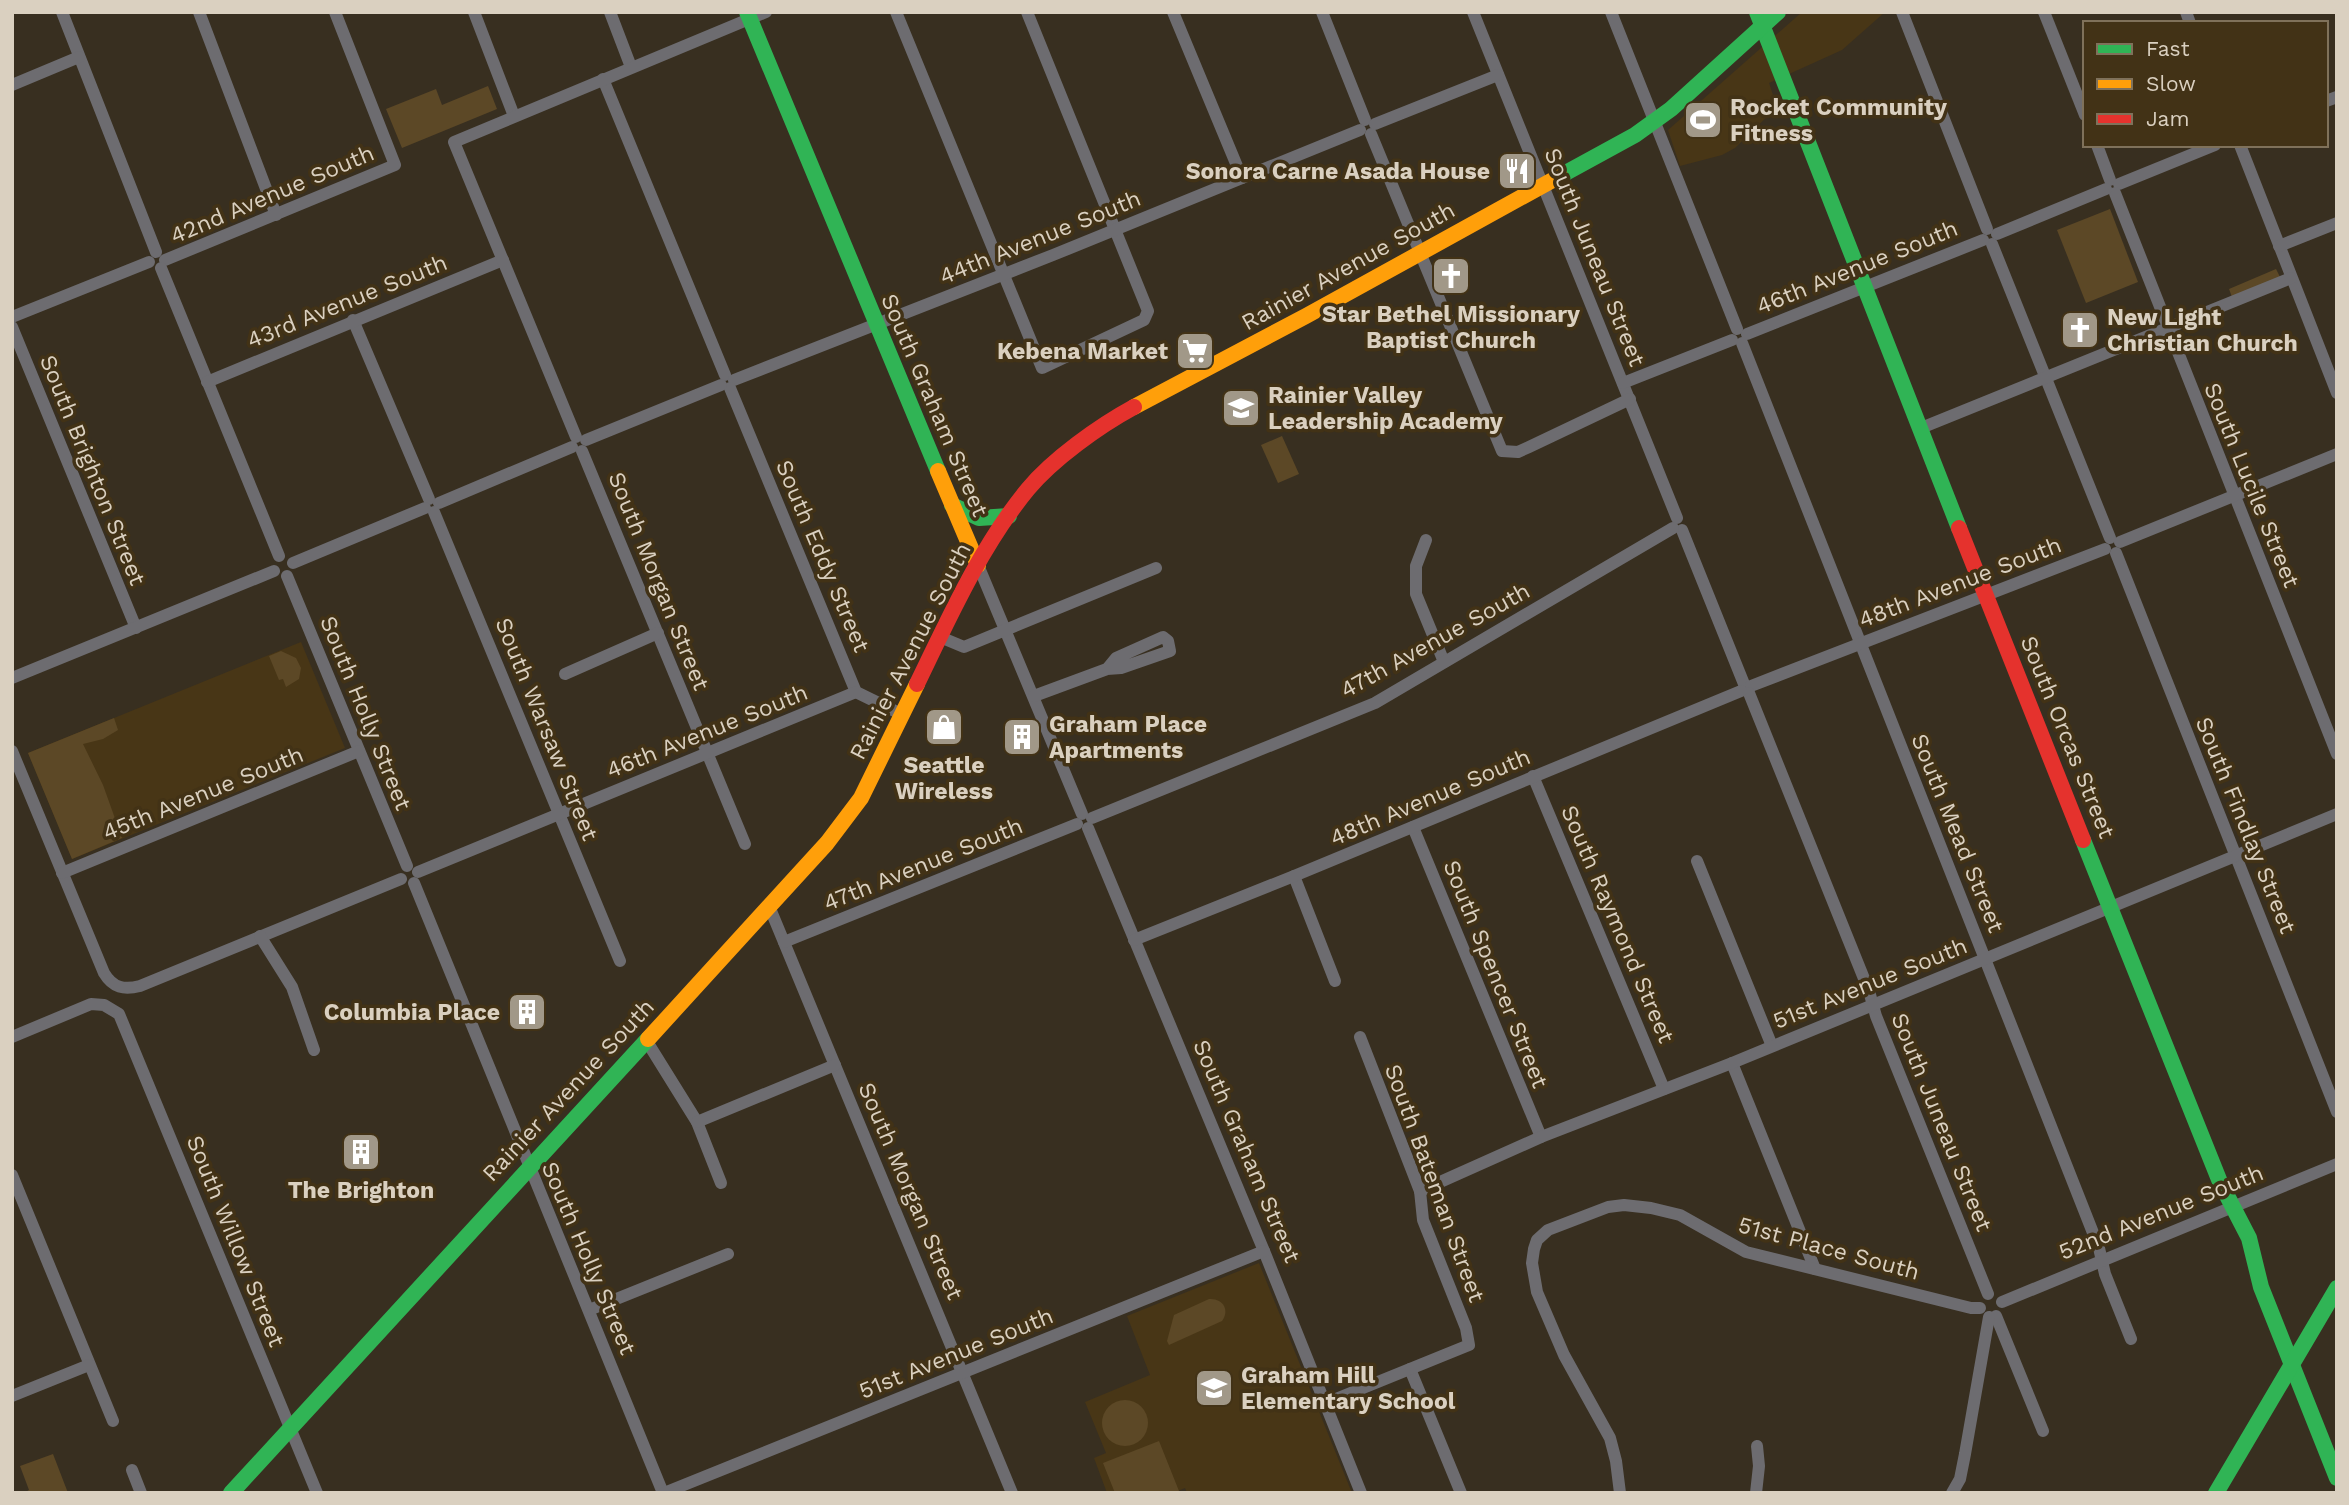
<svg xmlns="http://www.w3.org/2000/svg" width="2349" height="1505" font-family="'Work Sans',sans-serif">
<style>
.built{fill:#483616}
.green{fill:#5c4826}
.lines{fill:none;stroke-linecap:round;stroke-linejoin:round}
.street{stroke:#6d6c70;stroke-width:12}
.fast{stroke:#30b455;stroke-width:16}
.slow{stroke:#ff9f0a;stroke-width:16}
.jam{stroke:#e5322d;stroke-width:16}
.labels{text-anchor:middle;stroke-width:7;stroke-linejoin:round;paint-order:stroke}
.poi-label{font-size:23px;font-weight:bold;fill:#dad0c0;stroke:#423216;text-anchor:start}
.street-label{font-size:23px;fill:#dad0c0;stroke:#423216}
</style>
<rect width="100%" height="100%" fill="#382f20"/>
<g class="built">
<path d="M1802,12H1885L1842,50L1769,83L1777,107L1735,148L1722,155L1680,166L1668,130Z"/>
<path d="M301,642L345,748L72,859L28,753Z"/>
<path d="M1259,1263L1352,1493H1187L1185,1488L1173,1493H1107L1094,1458L1106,1453L1085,1402L1150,1375L1127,1316Z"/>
</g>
<g class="green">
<path d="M488,86L497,109L402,148L386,109L436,89L442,105Z"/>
<path d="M2110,209L2138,282L2086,303L2057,230Z"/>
<path d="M2276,269L2280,277L2232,297L2229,289Z"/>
<path d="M1282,436L1299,474L1278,483L1261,445Z"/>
<path d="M281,651L296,658L301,668L299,679L286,687L283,679L279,680L269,656Z"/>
<path d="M114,718L118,730L103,739L83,744L103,785L122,838L72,859L28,753Z"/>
<path d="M1209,1299C1223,1298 1230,1310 1222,1321L1169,1345L1167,1341L1174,1315Z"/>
<circle cx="1125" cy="1423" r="23"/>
<path d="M1159,1441L1179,1491L1173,1493H1115L1103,1463Z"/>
<path d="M53,1454L68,1493H24L29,1490L20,1466Z"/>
</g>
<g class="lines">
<g class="street">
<path d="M62,12L156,252"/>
<path d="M199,12L276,215"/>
<path d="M474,12L514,116"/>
<path d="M610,12L631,67"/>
<path d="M896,12L1042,368L1144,320L1148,311L1027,12"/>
<path d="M1173,12L1242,178"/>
<path d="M1322,12L1365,120"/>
<path d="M1473,12L1677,518"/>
<path d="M1611,12L1737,329"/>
<path d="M1902,12L1987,229"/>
<path d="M2044,12L2085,115"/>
<path d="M2186,12L2190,23"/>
<path d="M603,79L725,375"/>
<path d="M12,85L79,57"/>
<path d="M2326,101L2337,97"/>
<path d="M1375,124L1498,75"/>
<path d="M1371,134L1502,451L1518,452L1529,447L1630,399"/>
<path d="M2097,145L2110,180"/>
<path d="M2240,145L2337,393"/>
<path d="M2119,184L2215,145"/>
<path d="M2115,193L2337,754"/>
<path d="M1997,234L2106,189"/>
<path d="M1992,244L2110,538"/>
<path d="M2279,246L2337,223"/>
<path d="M165,260L395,165L335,12"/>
<path d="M161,268L279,556"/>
<path d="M12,317L149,262"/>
<path d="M353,320L429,499"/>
<path d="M12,327L136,628"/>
<path d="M1747,334L1983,240"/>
<path d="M1742,343L2099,1248L2105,1274L2131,1339"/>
<path d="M734,380L1053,255L1360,130"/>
<path d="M207,382L503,260"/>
<path d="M1623,383L1732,340"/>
<path d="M730,388L856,692L903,715"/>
<path d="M1921,428L2291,278"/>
<path d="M576,437L454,142L766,12"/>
<path d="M586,440L721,385"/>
<path d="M582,451L745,844"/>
<path d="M439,503L572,447"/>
<path d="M434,512L620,961"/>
<path d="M1682,530L1744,684"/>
<path d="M1426,540L1416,566V594L1444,662"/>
<path d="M2120,542L2337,454"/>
<path d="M2116,553L2337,1112"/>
<path d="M293,563L425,508"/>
<path d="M978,565L1082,814"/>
<path d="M287,576L407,866"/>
<path d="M940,637L964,647L1156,568"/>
<path d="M565,674L658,633"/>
<path d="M12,678L274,571"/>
<path d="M1751,686L2105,549"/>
<path d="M1749,693L1869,991L1876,1016L1988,1294"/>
<path d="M1034,696L1107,669L1116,658L1163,637L1168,641L1170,651L1121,668L1107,669"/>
<path d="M12,751L104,973C113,988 124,990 140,986L401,879"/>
<path d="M1533,776L1664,1089"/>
<path d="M1092,818L1375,703L1673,528"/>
<path d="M1413,827L1541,1137"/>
<path d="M1088,828L1264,1251L1361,1493"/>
<path d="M1697,861L1772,1046"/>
<path d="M418,872L856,692"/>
<path d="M62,873L359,751"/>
<path d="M1294,876L1335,981"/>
<path d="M414,883L663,1493"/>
<path d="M769,906L1012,1493"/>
<path d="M260,936L292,987L314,1050"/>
<path d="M1134,940L1294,876L1741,691"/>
<path d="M784,942L1077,824"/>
<path d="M12,1037L91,1004L104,1005L119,1014L317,1493"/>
<path d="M646,1040L697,1122L721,1183"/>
<path d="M1732,1063L1815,1269"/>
<path d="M697,1122L835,1065"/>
<path d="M12,1175L113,1421"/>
<path d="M1420,1191L1541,1137L1732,1063L2337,814"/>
<path d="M2002,1302L2337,1164"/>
<path d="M589,1310L728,1254"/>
<path d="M1996,1316L2043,1431"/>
<path d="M1410,1369L1461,1493"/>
<path d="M12,1396L89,1365"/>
<path d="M1326,1403L1469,1345L1466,1328L1423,1220L1420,1191L1360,1037"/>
<path d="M132,1470L141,1493"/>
<path d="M664,1493L1264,1251"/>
<path d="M1620,1493L1616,1461L1610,1438L1564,1355L1537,1292L1532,1263L1534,1249L1537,1240L1548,1230L1608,1207L1624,1205L1651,1208L1680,1215L1746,1252L1971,1308H1980"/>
<path d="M1756,1493L1759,1466L1757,1446"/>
<path d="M1952,1493L1960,1479L1965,1454L1989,1317"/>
</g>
<g class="fast">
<path d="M747,12L938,471"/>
<path d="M1757,12L1959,528"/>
<path d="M1560,176L1635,135L1671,109L1778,12"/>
<path d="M952,505L979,518L1009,516"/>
<path d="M2083,840L2220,1182L2249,1238L2261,1287L2337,1478"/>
<path d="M231,1493L648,1039"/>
<path d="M2216,1493L2337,1288"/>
</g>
<g class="slow">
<path d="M1134,407L1306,316L1560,176"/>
<path d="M938,471L978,565"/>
<path d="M648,1039L827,843L861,798L917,684"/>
</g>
<g class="jam">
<path d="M1959,528L2083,840"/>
<path d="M917,684C949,618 981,546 1028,489C1053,459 1099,426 1134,407"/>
</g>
</g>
<defs>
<symbol id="stadium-square" viewBox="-11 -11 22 22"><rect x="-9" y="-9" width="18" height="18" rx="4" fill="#a19888" stroke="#423216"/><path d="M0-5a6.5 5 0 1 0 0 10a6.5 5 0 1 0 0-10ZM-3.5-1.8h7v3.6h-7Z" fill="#fff"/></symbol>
<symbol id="restaurant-square" viewBox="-11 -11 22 22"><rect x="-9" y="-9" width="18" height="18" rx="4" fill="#a19888" stroke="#423216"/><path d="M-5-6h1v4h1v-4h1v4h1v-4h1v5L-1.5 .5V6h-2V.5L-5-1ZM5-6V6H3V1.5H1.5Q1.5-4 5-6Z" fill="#fff"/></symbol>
<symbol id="church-square" viewBox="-11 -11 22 22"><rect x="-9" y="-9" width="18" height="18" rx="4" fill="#a19888" stroke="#423216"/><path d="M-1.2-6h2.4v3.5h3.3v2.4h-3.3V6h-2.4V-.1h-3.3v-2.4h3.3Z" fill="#fff"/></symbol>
<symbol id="supermarket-square" viewBox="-11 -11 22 22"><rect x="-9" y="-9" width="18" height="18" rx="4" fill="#a19888" stroke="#423216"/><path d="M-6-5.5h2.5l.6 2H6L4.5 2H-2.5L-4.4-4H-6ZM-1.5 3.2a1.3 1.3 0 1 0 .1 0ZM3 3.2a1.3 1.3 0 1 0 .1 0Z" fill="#fff"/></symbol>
<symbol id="school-square" viewBox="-11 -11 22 22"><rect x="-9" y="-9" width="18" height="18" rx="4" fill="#a19888" stroke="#423216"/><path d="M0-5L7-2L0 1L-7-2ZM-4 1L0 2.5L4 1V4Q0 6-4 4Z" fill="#fff"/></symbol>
<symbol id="shop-square" viewBox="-11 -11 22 22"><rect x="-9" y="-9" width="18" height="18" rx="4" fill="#a19888" stroke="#423216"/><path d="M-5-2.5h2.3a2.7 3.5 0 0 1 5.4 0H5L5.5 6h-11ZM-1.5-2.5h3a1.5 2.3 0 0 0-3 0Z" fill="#fff"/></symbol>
<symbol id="building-square" viewBox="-11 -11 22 22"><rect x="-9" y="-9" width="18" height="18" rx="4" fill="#a19888" stroke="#423216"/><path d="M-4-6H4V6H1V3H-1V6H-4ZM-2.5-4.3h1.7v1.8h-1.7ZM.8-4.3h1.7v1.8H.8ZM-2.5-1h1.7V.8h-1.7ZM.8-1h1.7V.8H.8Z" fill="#fff"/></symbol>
</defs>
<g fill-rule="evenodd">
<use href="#stadium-square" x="1681" y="98" width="44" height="44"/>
<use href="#restaurant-square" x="1495" y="149" width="44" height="44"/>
<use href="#church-square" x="1429" y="254" width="44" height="44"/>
<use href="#church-square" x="2058" y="308" width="44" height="44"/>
<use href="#supermarket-square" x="1173" y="329" width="44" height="44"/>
<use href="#school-square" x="1219" y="386" width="44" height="44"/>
<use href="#shop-square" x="922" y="705" width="44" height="44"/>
<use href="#building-square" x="1000" y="715" width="44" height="44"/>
<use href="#building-square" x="505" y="990" width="44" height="44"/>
<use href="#building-square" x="339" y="1130" width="44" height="44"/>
<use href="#school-square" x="1192" y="1366" width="44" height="44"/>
</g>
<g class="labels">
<g class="poi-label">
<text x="1730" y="115">Rocket Community<tspan x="1730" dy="26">Fitness</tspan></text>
<text x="1490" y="179" text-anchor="end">Sonora Carne Asada House</text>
<text x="1451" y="322" text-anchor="middle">Star Bethel Missionary<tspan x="1451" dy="26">Baptist Church</tspan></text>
<text x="2107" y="325">New Light<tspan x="2107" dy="26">Christian Church</tspan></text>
<text x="1168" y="359" text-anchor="end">Kebena Market</text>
<text x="1268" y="403">Rainier Valley<tspan x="1268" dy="26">Leadership Academy</tspan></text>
<text x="1049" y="732">Graham Place<tspan x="1049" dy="26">Apartments</tspan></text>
<text x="944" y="773" text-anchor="middle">Seattle<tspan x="944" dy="26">Wireless</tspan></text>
<text x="500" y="1020" text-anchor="end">Columbia Place</text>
<text x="361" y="1198" text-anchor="middle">The Brighton</text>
<text x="1241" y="1383">Graham Hill<tspan x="1241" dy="26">Elementary School</tspan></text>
</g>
<g class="street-label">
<text transform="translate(272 194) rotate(-23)" y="8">42nd Avenue South</text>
<text transform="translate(1040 237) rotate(-22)" y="8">44th Avenue South</text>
<text transform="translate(1595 257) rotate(68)" y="8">South Juneau Street</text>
<text transform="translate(1348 266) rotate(-29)" y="8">Rainier Avenue South</text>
<text transform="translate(1857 267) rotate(-22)" y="8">46th Avenue South</text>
<text transform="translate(347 301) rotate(-22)" y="8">43rd Avenue South</text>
<text transform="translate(935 405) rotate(67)" y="8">South Graham Street</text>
<text transform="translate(93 470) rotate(68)" y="8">South Brighton Street</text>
<text transform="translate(2252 485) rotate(68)" y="8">South Lucile Street</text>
<text transform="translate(823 556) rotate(67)" y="8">South Eddy Street</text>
<text transform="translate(659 581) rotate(68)" y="8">South Morgan Street</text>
<text transform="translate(1960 582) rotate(-21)" y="8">48th Avenue South</text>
<text transform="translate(1435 640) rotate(-29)" y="8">47th Avenue South</text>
<text transform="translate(910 651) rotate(-63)" y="8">Rainier Avenue South</text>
<text transform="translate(366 713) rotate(68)" y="8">South Holly Street</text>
<text transform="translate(547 729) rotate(68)" y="8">South Warsaw Street</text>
<text transform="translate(707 731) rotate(-22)" y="8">46th Avenue South</text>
<text transform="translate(2068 737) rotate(68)" y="8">South Orcas Street</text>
<text transform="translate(203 793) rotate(-22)" y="8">45th Avenue South</text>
<text transform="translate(1430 797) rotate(-23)" y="8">48th Avenue South</text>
<text transform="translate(2246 825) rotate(68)" y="8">South Findlay Street</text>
<text transform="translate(1958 833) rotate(68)" y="8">South Mead Street</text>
<text transform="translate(923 864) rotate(-22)" y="8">47th Avenue South</text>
<text transform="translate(1618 924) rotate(67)" y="8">South Raymond Street</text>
<text transform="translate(1496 974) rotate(68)" y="8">South Spencer Street</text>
<text transform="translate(1870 983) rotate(-22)" y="8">51st Avenue South</text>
<text transform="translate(568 1090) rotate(-47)" y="8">Rainier Avenue South</text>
<text transform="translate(1942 1122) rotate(68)" y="8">South Juneau Street</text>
<text transform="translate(1247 1151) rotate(67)" y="8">South Graham Street</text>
<text transform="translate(1435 1183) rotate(70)" y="8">South Bateman Street</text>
<text transform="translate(911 1191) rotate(67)" y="8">South Morgan Street</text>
<text transform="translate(2161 1212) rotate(-22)" y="8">52nd Avenue South</text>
<text transform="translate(236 1241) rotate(68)" y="8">South Willow Street</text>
<text transform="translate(1829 1248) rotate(15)" y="8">51st Place South</text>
<text transform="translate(589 1258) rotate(67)" y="8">South Holly Street</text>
<text transform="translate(956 1353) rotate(-22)" y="8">51st Avenue South</text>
</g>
</g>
<rect width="2349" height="1505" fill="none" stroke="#dad0c0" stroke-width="28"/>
<rect x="2083" y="21" width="245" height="126" fill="#423216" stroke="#7f715a" stroke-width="2"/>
<rect x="2097" y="44" width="35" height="10" fill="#30b455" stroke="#7f715a" stroke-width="2"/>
<text x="2146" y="56" font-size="21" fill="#dad0c0">Fast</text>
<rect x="2097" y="79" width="35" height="10" fill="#ff9f0a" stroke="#7f715a" stroke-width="2"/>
<text x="2146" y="91" font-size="21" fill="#dad0c0">Slow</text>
<rect x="2097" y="114" width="35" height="10" fill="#e5322d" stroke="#7f715a" stroke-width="2"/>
<text x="2146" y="126" font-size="21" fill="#dad0c0">Jam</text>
</svg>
